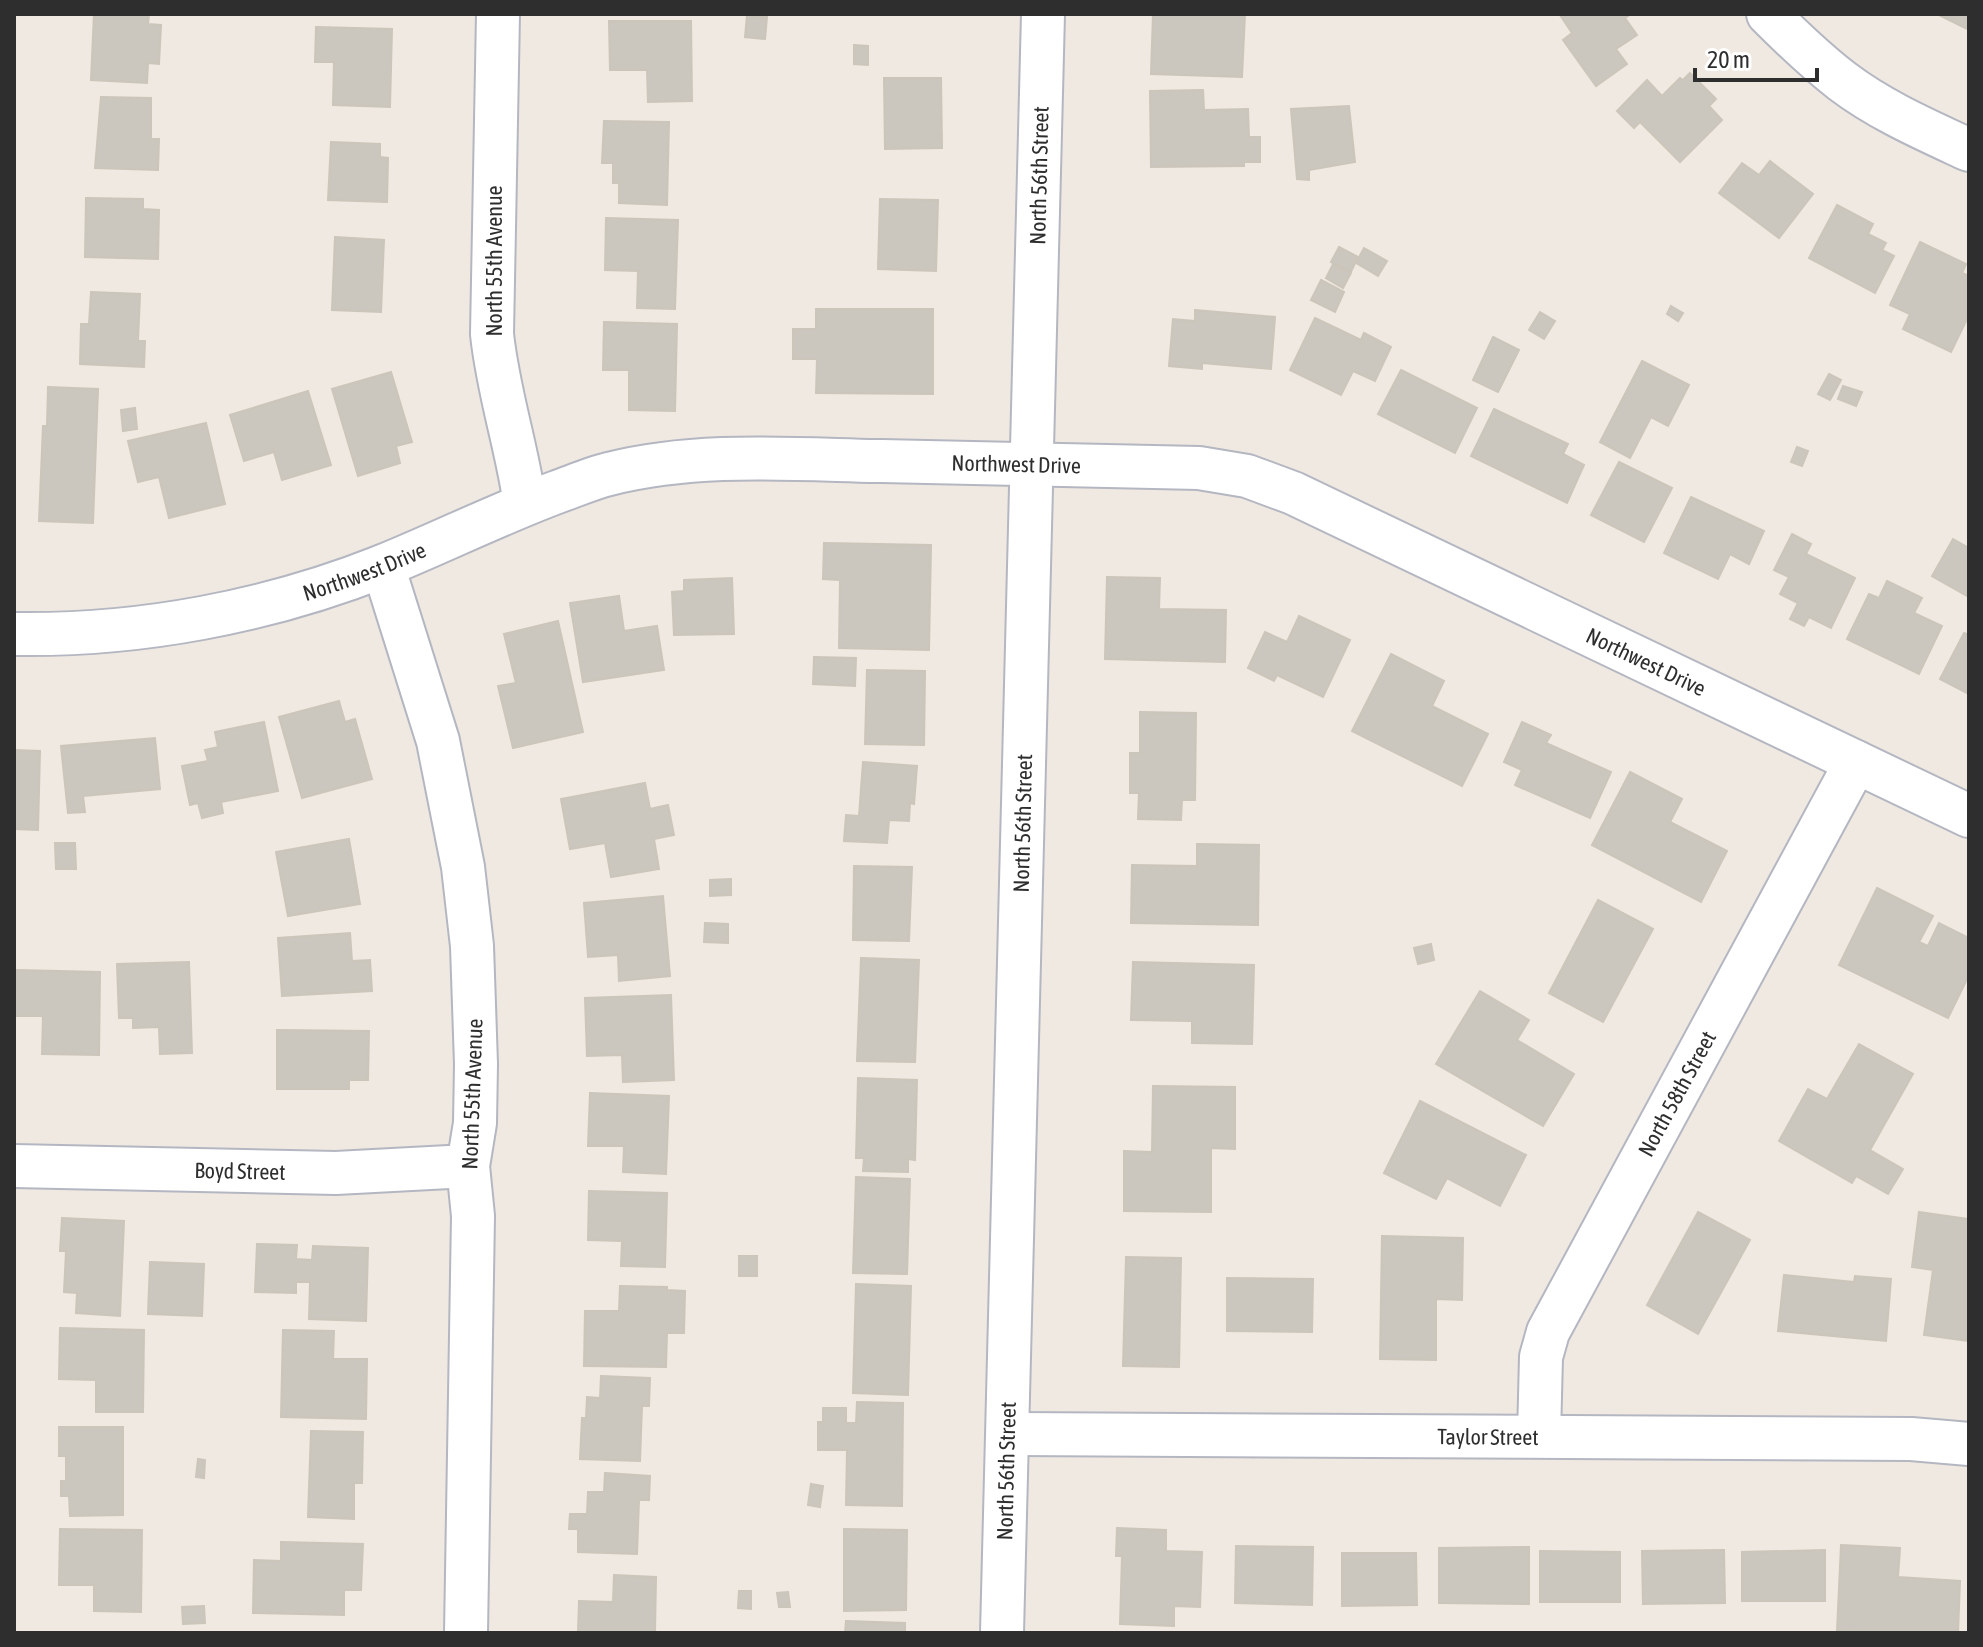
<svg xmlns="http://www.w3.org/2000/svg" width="1983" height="1647" font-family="'Asap Condensed',sans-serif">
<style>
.building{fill:#cbc7bf;stroke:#cbc5ba;stroke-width:2}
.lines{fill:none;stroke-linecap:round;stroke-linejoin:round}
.minor-casing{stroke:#b4b7c1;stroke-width:46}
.minor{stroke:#fff;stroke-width:42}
.labels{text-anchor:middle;stroke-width:6;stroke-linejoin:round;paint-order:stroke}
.street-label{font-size:22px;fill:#2e2e2e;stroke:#fff}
</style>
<rect width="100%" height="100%" fill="#efe9e1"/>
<g class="building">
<path d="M94,14H149L148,24L161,25L159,64L148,63L147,83L91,80Z"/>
<path d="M1153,14H1245L1242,77L1151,74Z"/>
<path d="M1626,14L1628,16L1625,18L1637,35L1616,49L1627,64L1596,86L1563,40L1572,33L1560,15Z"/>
<path d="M1937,14H1969V30Z"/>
<path d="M747,15L767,17L765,39L745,37Z"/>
<path d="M609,21H691L692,101L648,102L647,70H610Z"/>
<path d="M316,27L392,29L390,107L333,105L334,62H315Z"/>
<path d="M854,45L868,46V65L854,64Z"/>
<path d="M1690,73L1716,99L1709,106L1722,120L1680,162L1640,122L1634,128L1617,111L1647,80L1662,96L1680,78L1683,80Z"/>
<path d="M884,78H941L942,148L885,149Z"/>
<path d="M1203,90L1204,110L1248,109L1249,137H1260V162H1244V166L1151,167L1150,91Z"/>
<path d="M101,97L151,98V139H159L158,170L95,168Z"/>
<path d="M1349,106L1355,162L1309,170V180L1297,179L1291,109Z"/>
<path d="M604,121L669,122L667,205L619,203V183H613V163H602Z"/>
<path d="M331,142L380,144V157L388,158L387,202L328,200Z"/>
<path d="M1770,161L1813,194L1779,238L1719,193L1742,163L1759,175Z"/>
<path d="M86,198L143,199V209L159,210L158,259L85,257Z"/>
<path d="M880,199L938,200L936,271L878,269Z"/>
<path d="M1837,205L1873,224L1868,234L1886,243L1882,250L1894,256L1875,293L1809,258Z"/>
<path d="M606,218L678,220L675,309L637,308L638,271L605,270Z"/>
<path d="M335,237L384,240L381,312L332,310Z"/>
<path d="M1920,242L1966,264L1962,273L1969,276V315L1951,352L1903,329L1910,314L1890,305Z"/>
<path d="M1339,247L1358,257L1351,272L1331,262Z"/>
<path d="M1364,248L1387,261L1378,276L1356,263Z"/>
<path d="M1333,264L1351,273L1343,288L1326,278Z"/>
<path d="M1321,280L1344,292L1335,312L1311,300Z"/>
<path d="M91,292L140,294L138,341H145L144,367L80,364L81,324H89Z"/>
<path d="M1671,306L1683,313L1678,321L1667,314Z"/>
<path d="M816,309H933V394L816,393L817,359H793V329H816Z"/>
<path d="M1195,310L1275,317L1271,369L1202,363V369L1169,366L1173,319L1195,321Z"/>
<path d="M1540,312L1555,321L1544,339L1529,330Z"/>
<path d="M1315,318L1361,340L1364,333L1391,347L1375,381L1353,371L1341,395L1290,370Z"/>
<path d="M604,322L677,324L675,411L629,410V370H603Z"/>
<path d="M1493,337L1519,350L1498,392L1473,380Z"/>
<path d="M1642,361L1689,385L1668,426L1651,417L1630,458L1600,442Z"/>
<path d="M1401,370L1477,408L1455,453L1378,414Z"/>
<path d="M391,372L412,442L396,446L400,463L358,476L332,389Z"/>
<path d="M1829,374L1841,380L1830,400L1818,394Z"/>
<path d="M1843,386L1862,392L1856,406L1838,399Z"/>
<path d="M48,387L98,389L93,523L39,521L43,426H47Z"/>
<path d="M308,391L331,465L282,480L274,452L244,461L230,415Z"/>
<path d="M135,408L137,429L123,431L121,410Z"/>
<path d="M1494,409L1568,444L1563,454L1584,465L1567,503L1471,456Z"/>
<path d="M206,423L225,504L169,518L159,477L138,482L128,441Z"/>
<path d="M1797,447L1808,451L1802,466L1791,462Z"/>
<path d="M1619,462L1672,488L1644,542L1591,515Z"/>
<path d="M1691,497L1764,531L1749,564L1730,554L1718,579L1664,553Z"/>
<path d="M1792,534L1811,544L1806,554L1855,578L1831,628L1809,617L1804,626L1790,619L1798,603L1780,594L1789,577L1774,570Z"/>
<path d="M1953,539L1969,548V597L1932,576Z"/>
<path d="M824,543L931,545L929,650L839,648L840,580L823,579Z"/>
<path d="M1107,577L1160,578L1159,609L1226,610L1225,662L1105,659Z"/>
<path d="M732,578L734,634L674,635L672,592L684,591V580Z"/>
<path d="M1887,581L1922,598L1914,613L1942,626L1919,674L1847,639L1869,594L1879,598Z"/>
<path d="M619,596L624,631L657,626L664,670L583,682L570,603Z"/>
<path d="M1299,616L1350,640L1323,697L1277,675L1274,681L1248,668L1265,632L1287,642Z"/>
<path d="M558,621L583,732L513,748L498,686L516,683L504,634Z"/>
<path d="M1964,633L1969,635V694L1940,679Z"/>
<path d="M1391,654L1444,681L1432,706L1488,734L1462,786L1352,731Z"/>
<path d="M814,657L856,658L855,686L813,684Z"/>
<path d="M867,670L925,671L924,745L865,744Z"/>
<path d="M339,701L345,722L355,719L372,779L302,798L279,717Z"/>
<path d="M1140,712L1196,713L1195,800H1182L1181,820L1138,819L1139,793H1130V753H1140Z"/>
<path d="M264,722L278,791L221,802L223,813L202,818L198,803L190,805L182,766L208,761L205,750L218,747L215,732Z"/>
<path d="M1522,722L1551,735L1546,743L1611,772L1590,818L1515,785L1522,770L1504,762Z"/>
<path d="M155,738L160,789L83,796L85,812L68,813L61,746Z"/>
<path d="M14,750L40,751L38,830L14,829Z"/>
<path d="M863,762L917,766L914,804L910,803L909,821L889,820L887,843L844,841L846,815L859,816Z"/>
<path d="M1630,772L1682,799L1670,822L1727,851L1701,902L1592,845Z"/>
<path d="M645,783L650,809L668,805L674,835L654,839L659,869L611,877L605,843L570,849L561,799Z"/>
<path d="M349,839L360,904L288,916L276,852Z"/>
<path d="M55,843H75L76,869H56Z"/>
<path d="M1197,844L1259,845L1258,925L1131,923L1132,865L1197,866Z"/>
<path d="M854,866L912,867L909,941L853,940Z"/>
<path d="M731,879V895L710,896V880Z"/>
<path d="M1877,888L1933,916L1919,942L1928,946L1939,923L1969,938V975L1948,1018L1839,965Z"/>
<path d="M663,896L670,976L619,981L618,955L588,957L584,903Z"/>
<path d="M1598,900L1653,929L1603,1022L1549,993Z"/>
<path d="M705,923L728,924V943L704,942Z"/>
<path d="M350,933L352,961L370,960L372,991L282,996L278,938Z"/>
<path d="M1431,944L1434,960L1418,964L1414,948Z"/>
<path d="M861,958L919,960L915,1062L857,1061Z"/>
<path d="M189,962L192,1053L160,1054L159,1027L133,1028V1018H119L117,964Z"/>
<path d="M1133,962L1254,965L1252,1044L1192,1043V1021L1131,1020Z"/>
<path d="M16,970L100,972L99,1055L42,1054L43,1016H15Z"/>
<path d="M1480,991L1529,1020L1517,1040L1574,1074L1543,1126L1436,1064Z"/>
<path d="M671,995L674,1080L623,1082L622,1055L587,1056L585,998Z"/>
<path d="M277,1030L369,1031L368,1080H349V1089H277Z"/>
<path d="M1859,1044L1913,1074L1870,1150L1903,1169L1888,1194L1856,1176L1852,1183L1779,1141L1808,1089L1827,1099Z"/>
<path d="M858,1078L917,1080L915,1160L908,1159V1172L863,1171L864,1158H856Z"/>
<path d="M1153,1086L1235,1087V1149L1211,1148V1212L1124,1211V1151L1152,1152Z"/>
<path d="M590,1093L669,1096L666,1174L623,1172L624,1146H588Z"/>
<path d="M1420,1101L1526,1155L1500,1206L1447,1178L1436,1199L1384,1173Z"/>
<path d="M856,1177L910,1179L907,1274L853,1273Z"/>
<path d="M589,1191L667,1193L665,1267L621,1266L622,1241L588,1240Z"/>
<path d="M1698,1212L1750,1240L1698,1334L1647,1305Z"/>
<path d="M1919,1212L1969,1219V1341L1924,1335L1933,1270L1912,1267Z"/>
<path d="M62,1218L124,1221L120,1316L76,1313L77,1293L64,1292L66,1251H60Z"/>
<path d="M1382,1236L1463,1238L1462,1300L1436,1299V1360L1380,1359Z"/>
<path d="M257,1244L297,1245L296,1259L312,1260L313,1246L368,1248L366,1321L309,1319L310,1282H296V1293L255,1292Z"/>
<rect x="739" y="1256" width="18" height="20"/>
<path d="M1126,1257L1181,1258L1179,1367L1123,1366Z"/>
<path d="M150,1262L204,1264L202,1316L148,1314Z"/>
<path d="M1784,1275L1854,1282L1855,1276L1891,1279L1886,1341L1778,1331Z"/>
<path d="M1227,1278L1313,1279L1312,1332L1227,1331Z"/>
<path d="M856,1284L911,1286L908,1395L853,1393Z"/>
<path d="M620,1286L667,1287V1290L685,1291L684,1333H667L666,1367L584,1366L585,1311H619Z"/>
<path d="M60,1328L144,1330L143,1412H96V1380L59,1379Z"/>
<path d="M283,1330L334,1331L333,1359H367L366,1419L281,1417Z"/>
<path d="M601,1376L650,1378L649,1406H642L640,1461L580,1459L582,1418H586L587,1397L600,1398Z"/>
<path d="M857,1402L903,1403L902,1506L846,1505L847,1450H818V1422H823V1408H846V1423H856Z"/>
<path d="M59,1427H123V1515L70,1516L69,1496H61V1481H66V1456H59Z"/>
<path d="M311,1431L363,1432L362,1483H354V1519L308,1517Z"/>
<path d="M198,1459L205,1460L204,1478L196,1477Z"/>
<path d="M605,1473L650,1476L649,1500H639L637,1554L578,1552V1529H569L570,1514H587L588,1492H604Z"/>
<path d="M811,1484L823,1486L820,1507L808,1505Z"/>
<path d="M1117,1528L1166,1530V1551L1202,1552L1200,1607L1174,1606V1626L1120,1624L1122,1556H1116Z"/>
<path d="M60,1529L142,1530L141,1612L94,1611V1585H59Z"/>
<path d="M844,1529L907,1530L906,1610L844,1611Z"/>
<path d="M281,1542L363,1544L361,1590H344V1615L253,1613L254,1560L281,1561Z"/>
<path d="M1841,1545L1900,1548L1898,1577L1960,1581L1958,1633L1837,1631Z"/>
<path d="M1236,1546L1313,1547L1312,1605L1235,1603Z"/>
<path d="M1529,1547V1604L1439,1603V1548Z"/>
<path d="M1724,1550L1725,1603L1643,1604L1642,1551Z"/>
<path d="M1825,1550V1601H1742V1552Z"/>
<path d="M1540,1551L1620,1552V1602H1540Z"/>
<path d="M1342,1553H1416L1417,1605L1342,1606Z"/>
<path d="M614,1575L656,1577L655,1633H578L579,1601L613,1602Z"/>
<path d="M739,1591H751V1609L738,1608Z"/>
<path d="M788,1592L790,1607H779L777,1593Z"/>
<path d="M204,1606L205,1623L183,1624L182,1607Z"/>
<path d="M846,1621L905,1623V1633H845Z"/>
</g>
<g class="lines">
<defs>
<g id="minor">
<path d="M498,14L492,334C498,392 517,447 525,504"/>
<path d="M1768,14C1792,38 1816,61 1842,81C1880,110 1926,130 1969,150"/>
<path d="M383,566L438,741L463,867L472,946L476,1064L475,1123L468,1166L473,1216L466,1633"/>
<path id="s1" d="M14,634C139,636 267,612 383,566C442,542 498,514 557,492C574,486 592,478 609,474C696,452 787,459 876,461C984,463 1092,466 1199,468L1247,476L1293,493L1969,816"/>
<path id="s2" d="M14,1166L336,1173L468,1166"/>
<path id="s3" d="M1008,1434L1911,1439L1969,1444"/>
<path id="s4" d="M1539,1436L1541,1357L1548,1332L1856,762"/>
<path id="s5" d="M1002,1633L1043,14"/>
</g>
</defs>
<use href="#minor" class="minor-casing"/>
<use href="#minor" class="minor"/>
</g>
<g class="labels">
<g class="street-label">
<text dy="8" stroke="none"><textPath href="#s5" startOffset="1458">North 56th Street</textPath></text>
<text transform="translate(494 261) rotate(-90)" y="8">North 55th Avenue</text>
<text dy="8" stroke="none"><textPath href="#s1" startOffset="1030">Northwest Drive</textPath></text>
<text dy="8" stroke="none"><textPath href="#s1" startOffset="358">Northwest Drive</textPath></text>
<text dy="8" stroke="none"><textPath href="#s1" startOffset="1702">Northwest Drive</textPath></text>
<text dy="8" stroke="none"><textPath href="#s5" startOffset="810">North 56th Street</textPath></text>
<text dy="8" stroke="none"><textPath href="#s4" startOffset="376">North 58th Street</textPath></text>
<text transform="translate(472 1094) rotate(-88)" y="8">North 55th Avenue</text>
<text dy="8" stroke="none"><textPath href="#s2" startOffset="226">Boyd Street</textPath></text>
<text dy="8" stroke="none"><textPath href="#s3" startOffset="480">Taylor Street</textPath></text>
<text dy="8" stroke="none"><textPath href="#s5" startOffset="162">North 56th Street</textPath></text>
</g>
</g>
<rect width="1983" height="1647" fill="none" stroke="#2e2e2e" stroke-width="32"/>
<path d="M1695 68v12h122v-12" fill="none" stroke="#2e2e2e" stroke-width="4"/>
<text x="1707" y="68" font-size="24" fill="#2e2e2e" stroke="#ffffff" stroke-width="6" paint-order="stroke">20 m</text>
</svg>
